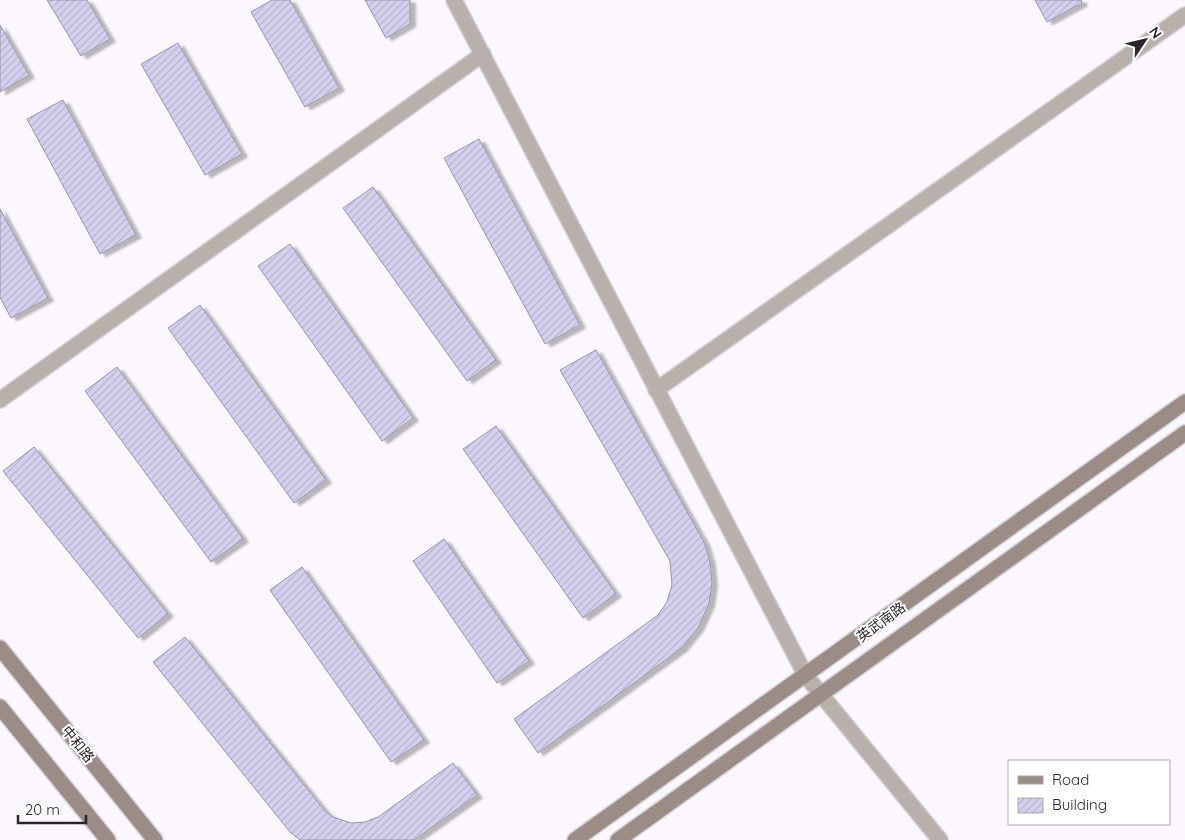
<svg xmlns="http://www.w3.org/2000/svg" width="1185" height="840" font-family="Quicksand,'Noto Sans SC',sans-serif">
<style>
.building{fill:url(#building-hatch);stroke:#9793a7;filter:url(#shadow)}
.lines{fill:none;stroke-linecap:round;stroke-linejoin:round}
.minor-casing{stroke:#d6d0d8;stroke-width:18}
.secondary-casing{stroke:#d6d0d8;stroke-width:18}
.minor{stroke:#bab0ab;stroke-width:15}
.secondary{stroke:#9b8d86;stroke-width:15}
.labels{text-anchor:middle;stroke-width:4;stroke-linejoin:round;paint-order:stroke}
.street-label{font-size:14px;fill:#2b252c;stroke:#fff}
</style>
<defs>
<pattern id="building-hatch" width="6" height="6" patternUnits="userSpaceOnUse" patternTransform="scale(1.25)"><rect width="6" height="6" fill="#d6d0f0"/><path d="M-1 1l2-2M0 6l6-6M5 7l2-2" fill="none" stroke="#b8b2ce"/></pattern>
<filter id="shadow"><feDropShadow dx="5.5" dy="3" stdDeviation="1" flood-color="#0004"/></filter>
</defs>
<rect width="100%" height="100%" fill="#fcf6fe"/>
<g class="building">
<path d="M47,0H87L110,39L81,56Z"/>
<path d="M272,0H290L339,88L305,107L251,12Z"/>
<path d="M365,0H410V24L386,38Z"/>
<path d="M1035,0H1081L1082,3L1047,22Z"/>
<path d="M0,25L29,75L0,92Z"/>
<path d="M178,43L242,154L205,175L141,64Z"/>
<path d="M63,100L136,235L100,254L27,119Z"/>
<path d="M479,139L580,325L545,344L444,158Z"/>
<path d="M373,187L496,360L467,381L343,208Z"/>
<path d="M0,209L48,298L11,318L0,297Z"/>
<path d="M290,244L413,418L382,441L258,266Z"/>
<path d="M200,305L326,480L294,503L168,328Z"/>
<path d="M596,350L704,542L710,562L712,583L709,604L698,628L682,648L538,753L514,719L658,615L667,602L672,585L670,561L560,370Z"/>
<path d="M117,367L243,539L211,562L85,391Z"/>
<path d="M496,426L616,594L583,618L463,449Z"/>
<path d="M34,447L168,614L138,638L3,471Z"/>
<path d="M444,539L529,661L497,683L413,561Z"/>
<path d="M302,567L424,740L391,762L270,590Z"/>
<path d="M185,637L325,811L333,817L351,823L365,822L378,817L453,763L477,795L414,840H300L290,832L153,662Z"/>
</g>
<g class="lines">
<defs>
<g id="minor">
<path d="M454,0L806,676L940,840"/>
<path d="M656,390L1185,15"/>
<path d="M0,400L483,54"/>
</g>
<g id="secondary">
<path d="M0,648L155,840"/>
<path d="M0,707L108,840"/>
<path d="M575,840L1185,402"/>
<path d="M618,840L1185,433"/>
</g>
</defs>
<use href="#minor" class="minor-casing"/>
<use href="#secondary" class="secondary-casing"/>
<use href="#minor" class="minor"/>
<use href="#secondary" class="secondary"/>
</g>
<g class="labels">
<g class="street-label">
<text transform="translate(881 622) rotate(-36)" y="5">英武南路</text>
<text transform="translate(78 744) rotate(51)" y="5">中和路</text>
</g>
</g>
<rect x="1008" y="760" width="162" height="65" fill="#ffffff" stroke="#aaa8ab"/>
<rect x="1018" y="776" width="25" height="8" fill="#9b8d86" stroke="#aaa8ab"/>
<text x="1052" y="785" font-size="15" fill="#2b252c">Road</text>
<rect x="1018" y="798" width="25" height="15" fill="url(#building-hatch)" stroke="#aaa8ab"/>
<text x="1052" y="810" font-size="15" fill="#2b252c">Building</text>
<g transform="translate(1145 40) rotate(55)" stroke="#ffffff" stroke-width="4" paint-order="stroke">
<path d="M0-4L9 19L0 12L-9 19Z" fill="#2b252c"/>
<text y="-8" font-size="14" font-weight="bold" text-anchor="middle" fill="#2b252c">N</text>
</g>
<path d="M18 815v8h68v-8" fill="none" stroke="#2b252c" stroke-width="2.5"/>
<text x="25" y="815" font-size="15" fill="#2b252c" stroke="#ffffff" stroke-width="4" paint-order="stroke">20 m</text>
</svg>
